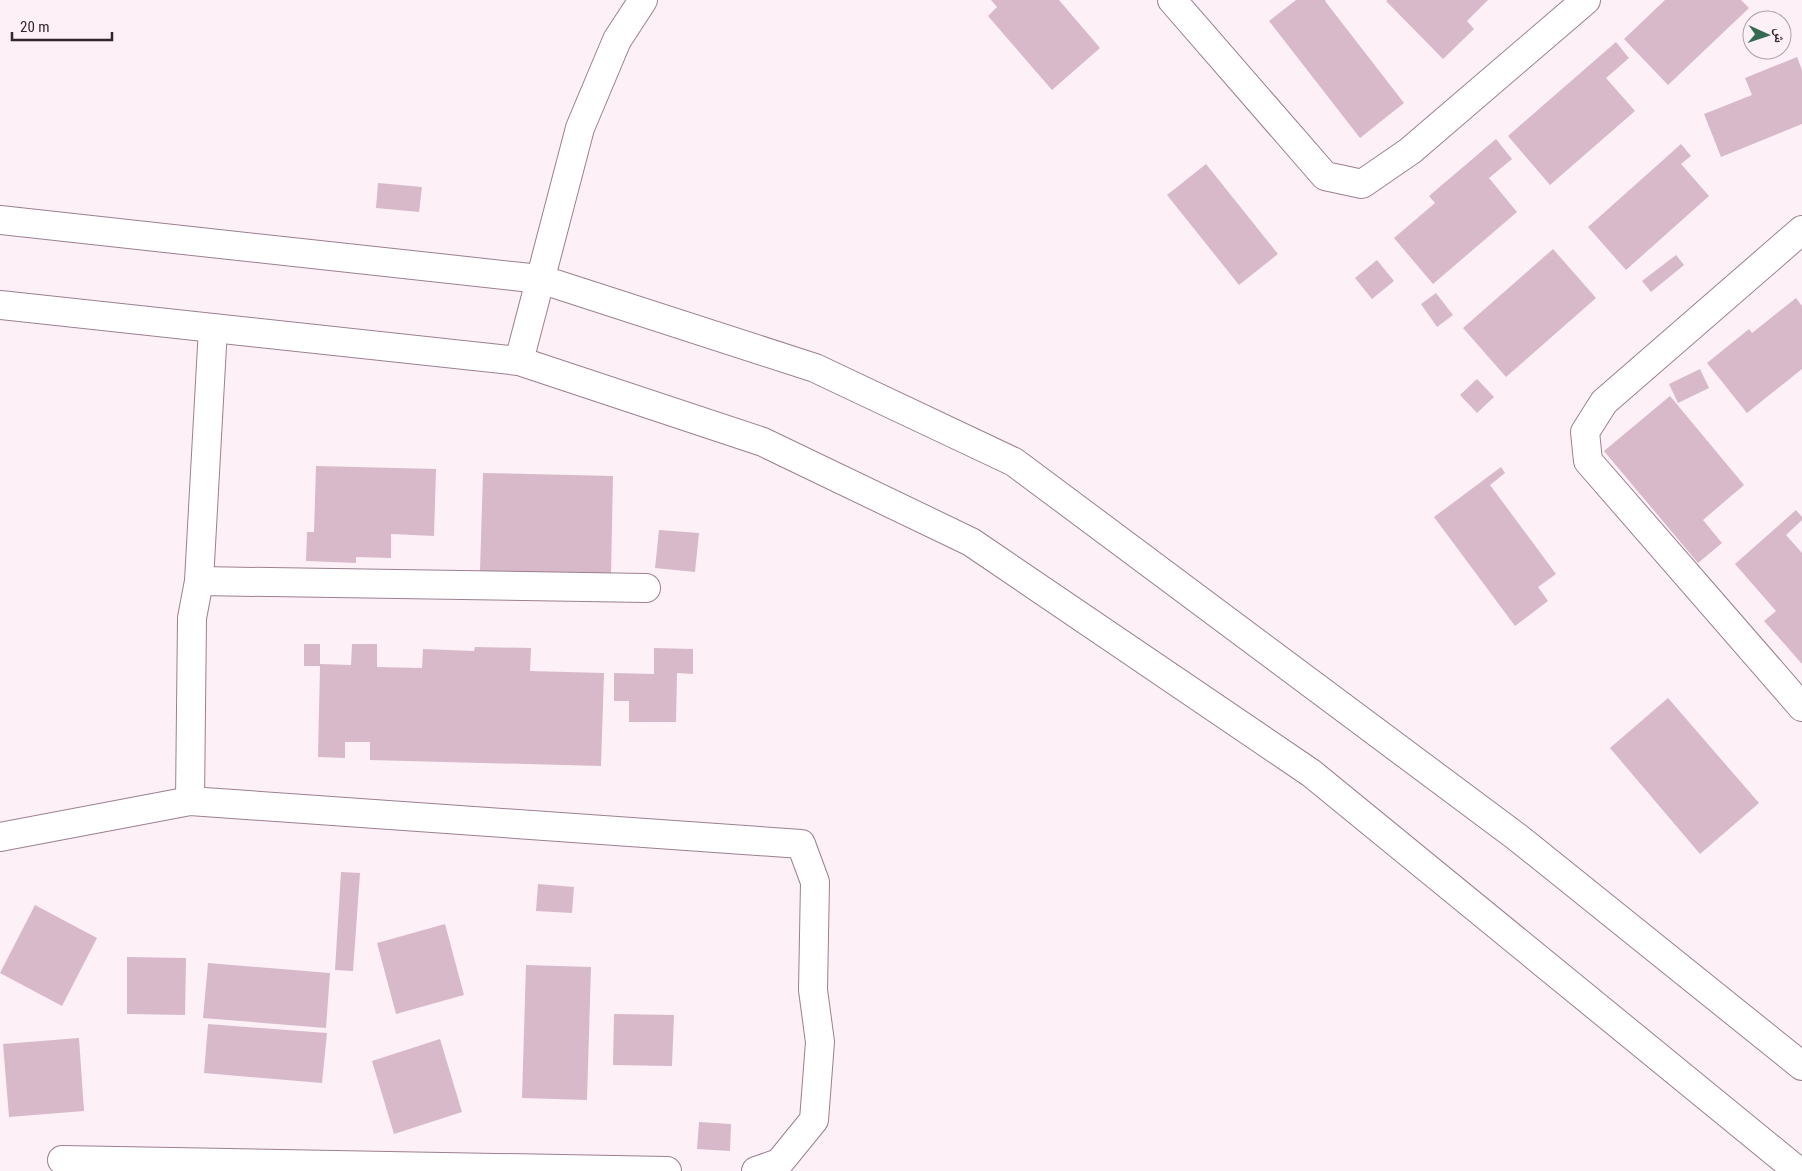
<svg xmlns="http://www.w3.org/2000/svg" width="1802" height="1171" font-family="'Roboto Condensed','Noto Naskh Arabic',sans-serif">
<style>
.building{fill:#d8b9ca}
.lines{fill:none;stroke-linecap:round;stroke-linejoin:round}
.minor-casing{stroke:#9c7f90;stroke-width:30}
.tertiary-casing{stroke:#9c7f90;stroke-width:30}
.minor{stroke:#fff;stroke-width:28}
.tertiary{stroke:#fff;stroke-width:28}
</style>
<rect width="100%" height="100%" fill="#fdf0f7"/>
<g class="building">
<path d="M991,0H1059L1100,48L1052,90L988,16L997,7Z"/>
<path d="M1296,0H1326L1325,1L1404,103L1360,138L1269,21Z"/>
<path d="M1388,0H1488L1467,21L1474,29L1443,59L1386,1Z"/>
<path d="M1665,0H1741L1749,8L1668,85L1624,39Z"/>
<path d="M1616,42L1629,58L1606,78L1635,111L1550,185L1508,136Z"/>
<path d="M1797,57L1802,70V124L1721,157L1704,114L1752,95L1745,78Z"/>
<path d="M1496,139L1512,159L1489,178L1517,212L1433,284L1394,238L1435,203L1429,196Z"/>
<path d="M1681,144L1691,156L1681,164L1709,196L1626,270L1588,227Z"/>
<path d="M1206,164L1278,254L1239,285L1167,195Z"/>
<path d="M378,183L422,187L419,212L376,208Z"/>
<path d="M1553,249L1596,298L1506,377L1463,328Z"/>
<path d="M1676,255L1684,265L1651,292L1642,281Z"/>
<path d="M1377,260L1394,281L1372,299L1355,278Z"/>
<path d="M1436,293L1453,315L1437,327L1421,304Z"/>
<path d="M1796,298L1802,306V369L1747,413L1707,363L1749,329L1752,333Z"/>
<path d="M1700,369L1709,388L1678,403L1669,384Z"/>
<path d="M1477,379L1494,397L1477,413L1460,395Z"/>
<path d="M1670,396L1744,485L1703,520L1722,543L1698,563L1604,451Z"/>
<path d="M316,466L436,469L434,536L391,534V558L356,557V563L306,561L307,532H314Z"/>
<path d="M1501,467L1505,473L1490,485L1556,574L1538,587L1548,601L1515,626L1434,517Z"/>
<path d="M483,473L613,476L611,574L480,571Z"/>
<path d="M1796,510L1802,517V520L1786,535L1802,553V664L1764,621L1776,611L1735,564Z"/>
<path d="M659,530L699,533L695,572L655,568Z"/>
<path d="M304,644H320V664L351,665L352,644H377V667L422,668L423,649L474,651L475,647L531,648L530,671L604,673L601,766L370,760V742H345V758L318,757L320,666H304Z"/>
<path d="M654,648L693,649V674L677,673L676,722H629V701H614V673L654,674Z"/>
<path d="M1668,698L1759,803L1700,854L1610,748Z"/>
<path d="M341,872L360,873L353,971L335,970Z"/>
<path d="M538,884L574,887L572,913L536,911Z"/>
<path d="M35,905L97,938L62,1006L0,973Z"/>
<path d="M445,924L464,995L396,1014L377,943Z"/>
<path d="M127,957L186,958L185,1015L127,1014Z"/>
<path d="M208,963L330,973L326,1028L203,1018Z"/>
<path d="M526,965L591,967L587,1100L522,1098Z"/>
<path d="M614,1014L674,1015L672,1066L613,1065Z"/>
<path d="M208,1024L327,1033L322,1083L204,1073Z"/>
<path d="M79,1038L84,1111L9,1117L3,1044Z"/>
<path d="M440,1039L462,1112L394,1134L372,1061Z"/>
<path d="M699,1122L731,1124L730,1151L697,1149Z"/>
</g>
<g class="lines">
<defs>
<g id="minor">
<path d="M1172,0L1325,176L1362,184L1410,151L1586,0"/>
<path d="M1802,230L1604,402L1585,432L1588,461L1802,707"/>
<path d="M199,581L646,588"/>
<path d="M190,801L192,618L199,581L213,328"/>
<path d="M0,837L190,801L801,844L815,882L813,990L820,1042L814,1120L779,1163L756,1171"/>
<path d="M62,1160L667,1171"/>
</g>
<g id="tertiary">
<path d="M0,220L540,279L815,368L1014,462L1517,837L1802,1066"/>
<path d="M0,305L519,361L763,442L971,542L1311,773L1798,1171"/>
<path d="M519,361L580,128L617,40L643,0"/>
</g>
</defs>
<use href="#minor" class="minor-casing"/>
<use href="#tertiary" class="tertiary-casing"/>
<use href="#minor" class="minor"/>
<use href="#tertiary" class="tertiary"/>
</g>
<g transform="translate(1767 35) rotate(93)"><circle r="24" fill="#fdf0f7" stroke="#ac9fa6"/>
<path d="M0-4L9 19L0 12L-9 19Z" fill="#346b53"/>
<text y="-8" font-size="14" font-weight="bold" text-anchor="middle" fill="#32262d">ش</text>
</g>
<path d="M12 32v8h100v-8" fill="none" stroke="#32262d" stroke-width="2.5"/>
<text x="20" y="32" font-size="15" fill="#32262d" stroke="#fdf0f7" stroke-width="4" paint-order="stroke">20 m</text>
</svg>
